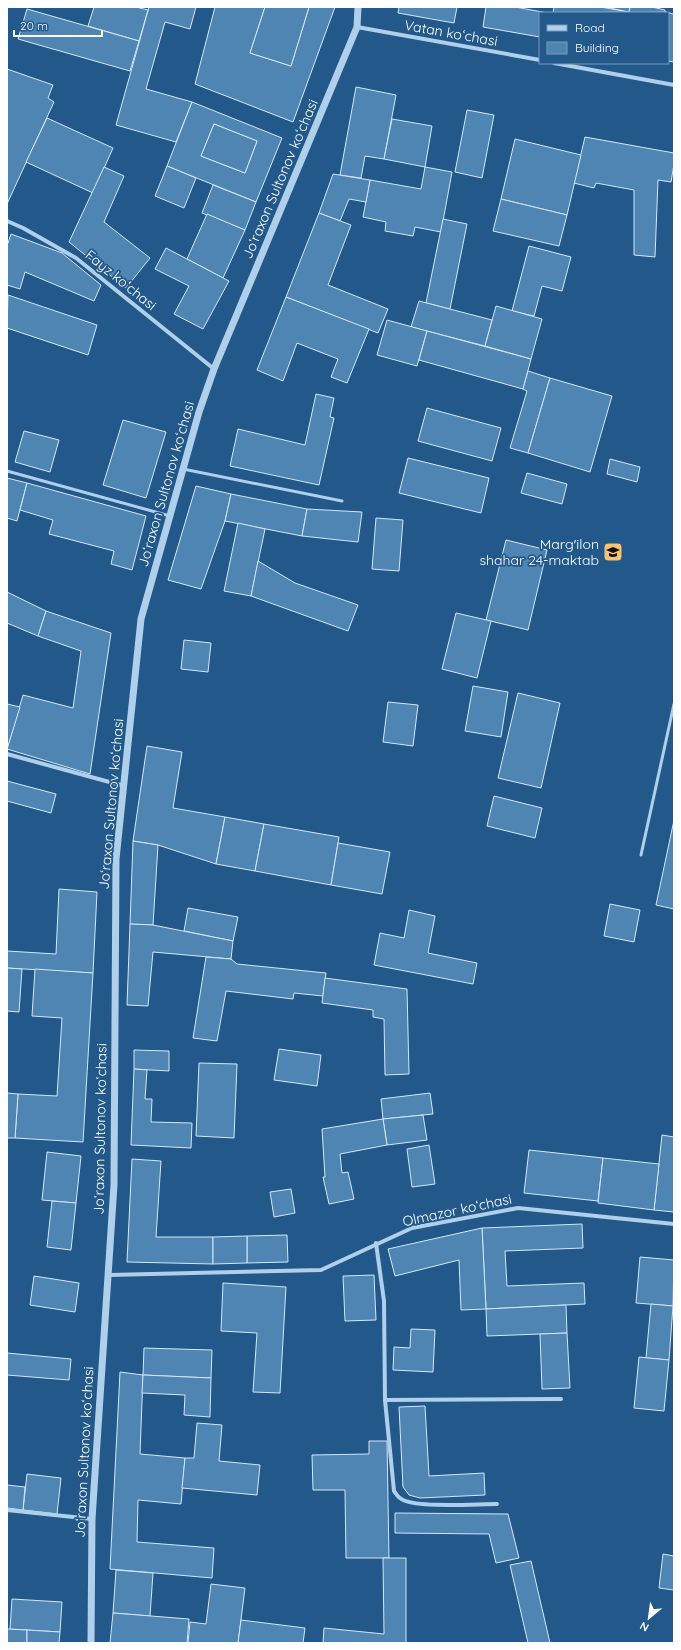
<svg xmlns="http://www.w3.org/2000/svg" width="681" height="1650" font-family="Quicksand,sans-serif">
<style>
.building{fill:#4f85b3;stroke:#d4e7f8;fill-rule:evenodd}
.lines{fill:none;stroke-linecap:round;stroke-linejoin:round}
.service{stroke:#afcfeb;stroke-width:3}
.minor{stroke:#afcfeb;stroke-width:4}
.tertiary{stroke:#afcfeb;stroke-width:7}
.labels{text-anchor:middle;stroke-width:3.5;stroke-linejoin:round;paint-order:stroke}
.street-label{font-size:14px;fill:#fff;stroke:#22598a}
.poi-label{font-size:14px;fill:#fff;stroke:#22598a;text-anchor:end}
</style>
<rect width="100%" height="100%" fill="#22598a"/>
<g class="building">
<path d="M94,7H136L148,10L139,41L88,26Z"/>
<path d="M149,7H196L190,29L165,22L146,89L192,102L176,142L116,125Z"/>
<path d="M215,7H265L250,53L291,66L309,7H335L293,122L195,84Z"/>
<path d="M265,7H309L291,66L250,53Z"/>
<path d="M399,7H457L454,23L398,13Z"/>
<path d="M486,7H515L548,13H540V37L483,27Z"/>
<path d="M554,7H600L629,12L553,13Z"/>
<path d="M605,7H630L629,12Z"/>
<path d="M630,7H652L665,10V12L629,13Z"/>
<path d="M27,9L139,41L130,71L18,39Z"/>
<path d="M665,12L674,14V62L668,61V13Z"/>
<path d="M7,69L53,85L48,98L54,102L7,204Z"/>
<path d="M356,87L396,95L384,159L365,156L361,178L340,175Z"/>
<path d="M192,102L282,138L256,202L167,166ZM214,124L257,141L245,173L201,156Z"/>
<path d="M467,110L494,115L482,178L455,172Z"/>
<path d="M47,118L113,148L93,193L26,162Z"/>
<path d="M392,119L432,126L425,167L384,159Z"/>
<path d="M214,124L257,141L245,173L201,156Z"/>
<path d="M585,137L674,153V164L671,182L658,180L655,257L634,255V190L596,183L594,188L574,183Z"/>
<path d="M515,139L581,155L567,215L501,199Z"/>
<path d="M167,166L196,178L184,208L155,196Z"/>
<path d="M104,167L124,176L104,222L150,258L126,288L69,242Z"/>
<path d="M425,167L452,172L441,232L415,227L413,236L385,231L386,222L363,217L370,180L421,189Z"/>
<path d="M333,174L370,180L366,202L349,199L340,221L319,213Z"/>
<path d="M213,185L256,202L245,230L202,213Z"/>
<path d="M501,199L567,215L559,246L493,231Z"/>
<path d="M319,213L351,225L328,285L388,309L378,333L286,297Z"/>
<path d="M207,214L245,230L223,278L187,259Z"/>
<path d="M443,219L467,224L450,309L426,303Z"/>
<path d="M11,234L62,253L101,285L94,301L25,272L20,289L7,285V246Z"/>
<path d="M529,246L571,257L562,291L542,286L534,316L512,311Z"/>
<path d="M166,248L229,281L203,329L174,314L189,286L155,269Z"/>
<path d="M8,295L97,325L88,355L7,328Z"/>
<path d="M286,297L369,329L347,383L331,377L338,359L297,343L283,381L257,370Z"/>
<path d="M419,301L492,320L485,346L411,327Z"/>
<path d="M496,306L542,319L531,359L485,346Z"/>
<path d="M387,320L427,331L417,366L377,355Z"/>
<path d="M427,331L531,359L523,389L419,360Z"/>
<path d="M528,371L550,378L528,453L510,448L527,391L523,389Z"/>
<path d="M550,378L612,396L590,472L528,453Z"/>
<path d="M316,394L334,398L330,417L334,418L319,485L230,466L238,429L305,445Z"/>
<path d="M427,408L501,428L492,461L418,441Z"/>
<path d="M123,420L166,432L146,498L103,485Z"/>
<path d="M24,431L59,440L50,472L15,462Z"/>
<path d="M408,458L489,478L481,513L399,493Z"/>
<path d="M610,459L640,467L637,482L607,474Z"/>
<path d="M527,473L567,484L562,504L521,493Z"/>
<path d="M7,478L27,483L17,521L7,518Z"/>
<path d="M27,483L146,516L132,570L111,564L114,551L49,534L53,520L20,510Z"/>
<path d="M196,486L231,494L225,521L201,589L168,580Z"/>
<path d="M231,494L307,509L302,536L225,521Z"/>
<path d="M307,509L362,512L358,542L302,536Z"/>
<path d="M376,518L403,520L399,571L372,569Z"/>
<path d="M238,523L265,529L251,596L224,591Z"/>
<path d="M506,540L547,550L528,630L486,620Z"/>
<path d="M258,561L295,583L358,605L348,631L251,596Z"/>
<path d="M7,592L46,611L38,636L7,623Z"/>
<path d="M46,611L111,633L90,774L7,749L23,695L73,708L81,651L38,636Z"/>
<path d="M456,613L491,621L477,678L442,669Z"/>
<path d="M184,640L211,643L208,672L181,669Z"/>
<path d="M473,686L508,692L501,737L465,731Z"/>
<path d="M518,693L560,703L541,788L498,778Z"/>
<path d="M388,702L418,705L413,746L383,742Z"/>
<path d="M7,704L20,707L7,749Z"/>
<path d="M147,746L182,752L173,808L225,817L216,864L158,845L133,841Z"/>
<path d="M7,781L56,794L51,813L7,801Z"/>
<path d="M494,796L542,808L535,838L487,826Z"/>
<path d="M225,817L264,824L255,871L216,864Z"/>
<path d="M674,820V909L656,905Z"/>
<path d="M264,824L339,837L331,885L255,871Z"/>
<path d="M133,841L158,845L153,925L130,924Z"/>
<path d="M338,843L390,852L382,894L331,885Z"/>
<path d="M59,889L97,892L93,973L7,968V951L56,954Z"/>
<path d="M610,904L640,910L634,942L604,936Z"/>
<path d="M188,908L238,917L233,941L184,931Z"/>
<path d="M409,910L435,916L428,953L477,963L473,984L374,965L380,933L404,938Z"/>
<path d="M130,924L153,925L233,941L231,959L153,952L148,1006L127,1005Z"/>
<path d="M206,957L231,959L237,964L326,973L323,996L294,993L293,999L226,991L217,1041L193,1038Z"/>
<path d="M7,968L22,969L19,1012L7,1011Z"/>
<path d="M35,969L93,973L83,1142L15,1138L18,1094L57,1096L62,1018L32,1016Z"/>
<path d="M325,978L407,989L409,1074L385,1075L384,1019L373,1017V1010L322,1003Z"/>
<path d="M279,1049L321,1055L317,1086L274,1080Z"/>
<path d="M134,1050L169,1051V1071L134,1069Z"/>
<path d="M199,1063L237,1064L234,1138L196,1136Z"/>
<path d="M134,1069L147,1070L145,1099H152L151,1122L192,1123L191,1148L131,1145Z"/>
<path d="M7,1093L18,1094L15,1138H7Z"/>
<path d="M430,1093L433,1114L383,1119L381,1099Z"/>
<path d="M423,1115L427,1140L387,1145L383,1119Z"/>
<path d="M383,1119L387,1145L340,1154L342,1173L348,1172L354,1199L329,1204L323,1177H325L322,1129Z"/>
<path d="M662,1135L674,1137V1212L654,1210Z"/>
<path d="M429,1145L435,1184L412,1187L407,1149Z"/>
<path d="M529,1150L603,1158L598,1201L524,1193Z"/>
<path d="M47,1152L81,1156L76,1203L42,1200Z"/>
<path d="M603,1158L659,1164L654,1210L598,1203Z"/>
<path d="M132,1159L161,1161L156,1237H213V1264L127,1262Z"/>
<path d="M291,1189L295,1213L274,1217L270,1192Z"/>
<path d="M52,1201L76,1203L71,1250L47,1247Z"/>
<path d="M582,1224L583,1248L505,1251L507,1286L584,1283L585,1304L486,1309L482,1228Z"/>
<path d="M482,1228L486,1309L461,1310L459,1260L395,1276L388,1249Z"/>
<path d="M287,1235L288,1262L247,1263V1236Z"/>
<path d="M247,1236V1263L213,1264V1237Z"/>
<path d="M640,1257L674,1260L673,1306L636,1303Z"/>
<path d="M374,1275L376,1320L345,1321L343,1276Z"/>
<path d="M34,1276L79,1283L75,1312L30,1305Z"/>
<path d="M223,1283L286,1287L280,1393L253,1392L257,1333L221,1331Z"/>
<path d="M651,1304L673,1306L669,1360L646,1358Z"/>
<path d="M566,1305L567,1333L487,1336L486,1309Z"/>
<path d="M411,1329L435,1330L433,1372L393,1370L394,1347L410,1348Z"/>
<path d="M567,1333L570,1388L542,1389L540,1334Z"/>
<path d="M144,1348L212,1350L211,1378L143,1375Z"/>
<path d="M7,1353L71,1359L69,1380L7,1375Z"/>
<path d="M639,1357L669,1360L664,1411L634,1408Z"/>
<path d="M120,1372L143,1375L140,1454L185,1458L181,1504L138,1500L137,1542L214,1548L212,1578L110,1569Z"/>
<path d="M143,1375L211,1378L210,1417L184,1415L185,1395L142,1393Z"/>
<path d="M425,1406L429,1476L484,1473L485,1495L420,1498L409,1495L403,1487L399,1407Z"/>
<path d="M197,1423L222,1425L219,1461L260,1465L257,1495L182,1488L185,1458H194Z"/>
<path d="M369,1441H387L389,1558H346L345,1490H313L312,1455L369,1454Z"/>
<path d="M27,1474L61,1478L57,1514L23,1510Z"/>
<path d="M7,1485L25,1487L23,1510L7,1508Z"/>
<path d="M395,1513L508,1514L519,1558L496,1563L489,1534L395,1533Z"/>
<path d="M663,1554L674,1556V1590L659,1588Z"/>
<path d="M383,1558H406V1643H323L324,1628L384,1634Z"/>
<path d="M531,1561L550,1643H528L510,1565Z"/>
<path d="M116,1570L153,1573L150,1616L113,1613Z"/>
<path d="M211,1584L245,1588L238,1643H188L190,1622L206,1624Z"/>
<path d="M12,1599L62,1602L60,1632L10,1629Z"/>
<path d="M113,1613L189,1619L187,1643H110Z"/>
<path d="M241,1620L305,1628L303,1643H238Z"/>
<path d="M7,1629L27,1630V1643H7Z"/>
<path d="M27,1630L60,1632L59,1643H27Z"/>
</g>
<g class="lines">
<g class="service">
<path d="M183,469L342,501"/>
<path d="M7,471L170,516"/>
<path d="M641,855L674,704"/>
</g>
<g class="minor">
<path d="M357,27L540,60"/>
<path d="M554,63L674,85"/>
<path d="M7,221L23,228L76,258L214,369"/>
<path d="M7,754L124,786"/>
<path d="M376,1243L384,1301L385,1400L394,1491C397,1495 398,1498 403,1500C421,1508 475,1504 497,1504"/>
<path d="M109,1275L321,1270L412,1228L518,1208L674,1224"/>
<path d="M385,1400L561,1399"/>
<path d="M7,1510L92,1519"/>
</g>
<path class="tertiary" d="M91,1643L92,1519L114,1185L116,859L141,619L199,412L214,369L357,27L358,7"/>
</g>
<defs>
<symbol id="school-square" viewBox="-11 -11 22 22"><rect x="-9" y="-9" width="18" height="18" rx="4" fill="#f6c471" stroke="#22598a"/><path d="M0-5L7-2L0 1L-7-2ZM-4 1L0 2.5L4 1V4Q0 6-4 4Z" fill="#111"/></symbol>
</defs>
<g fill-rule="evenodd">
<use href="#school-square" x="602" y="541" width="22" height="22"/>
</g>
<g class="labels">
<g class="street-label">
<text transform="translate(451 33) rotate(10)" y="5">Vatan koʻchasi</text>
<text transform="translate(280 179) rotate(-67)" y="5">Joʻraxon Sultonov koʻchasi</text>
<text transform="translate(121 280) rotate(39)" y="5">Fayz koʻchasi</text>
<text transform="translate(166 484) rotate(-74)" y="5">Joʻraxon Sultonov koʻchasi</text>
<text transform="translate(111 804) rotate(-85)" y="5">Joʻraxon Sultonov koʻchasi</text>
<text transform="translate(100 1129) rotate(-89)" y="5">Joʻraxon Sultonov koʻchasi</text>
<text transform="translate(457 1210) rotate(-12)" y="5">Olmazor koʻchasi</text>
<text transform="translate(84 1452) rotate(-87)" y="5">Joʻraxon Sultonov koʻchasi</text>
</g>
<g class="poi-label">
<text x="599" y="549">Marg'ilon<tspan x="599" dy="16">shahar 24-maktab</tspan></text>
</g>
</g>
<rect width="681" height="1650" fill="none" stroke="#ffffff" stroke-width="16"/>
<rect x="539" y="12" width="130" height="52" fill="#22598a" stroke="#7a9bb9"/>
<rect x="547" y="25" width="20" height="6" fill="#afcfeb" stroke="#7a9bb9"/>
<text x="575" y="32" font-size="12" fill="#ffffff">Road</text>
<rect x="547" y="42" width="20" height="12" fill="#4f85b3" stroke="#7a9bb9"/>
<text x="575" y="52" font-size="12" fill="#ffffff">Building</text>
<g transform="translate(649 1618) rotate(209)" stroke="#22598a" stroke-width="3" paint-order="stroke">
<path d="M0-3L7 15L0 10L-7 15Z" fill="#ffffff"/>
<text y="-6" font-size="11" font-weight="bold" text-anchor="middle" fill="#ffffff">N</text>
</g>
<path d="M14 30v6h88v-6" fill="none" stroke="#ffffff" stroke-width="2"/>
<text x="20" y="30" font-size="12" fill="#ffffff" stroke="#22598a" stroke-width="3" paint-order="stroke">20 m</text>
</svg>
